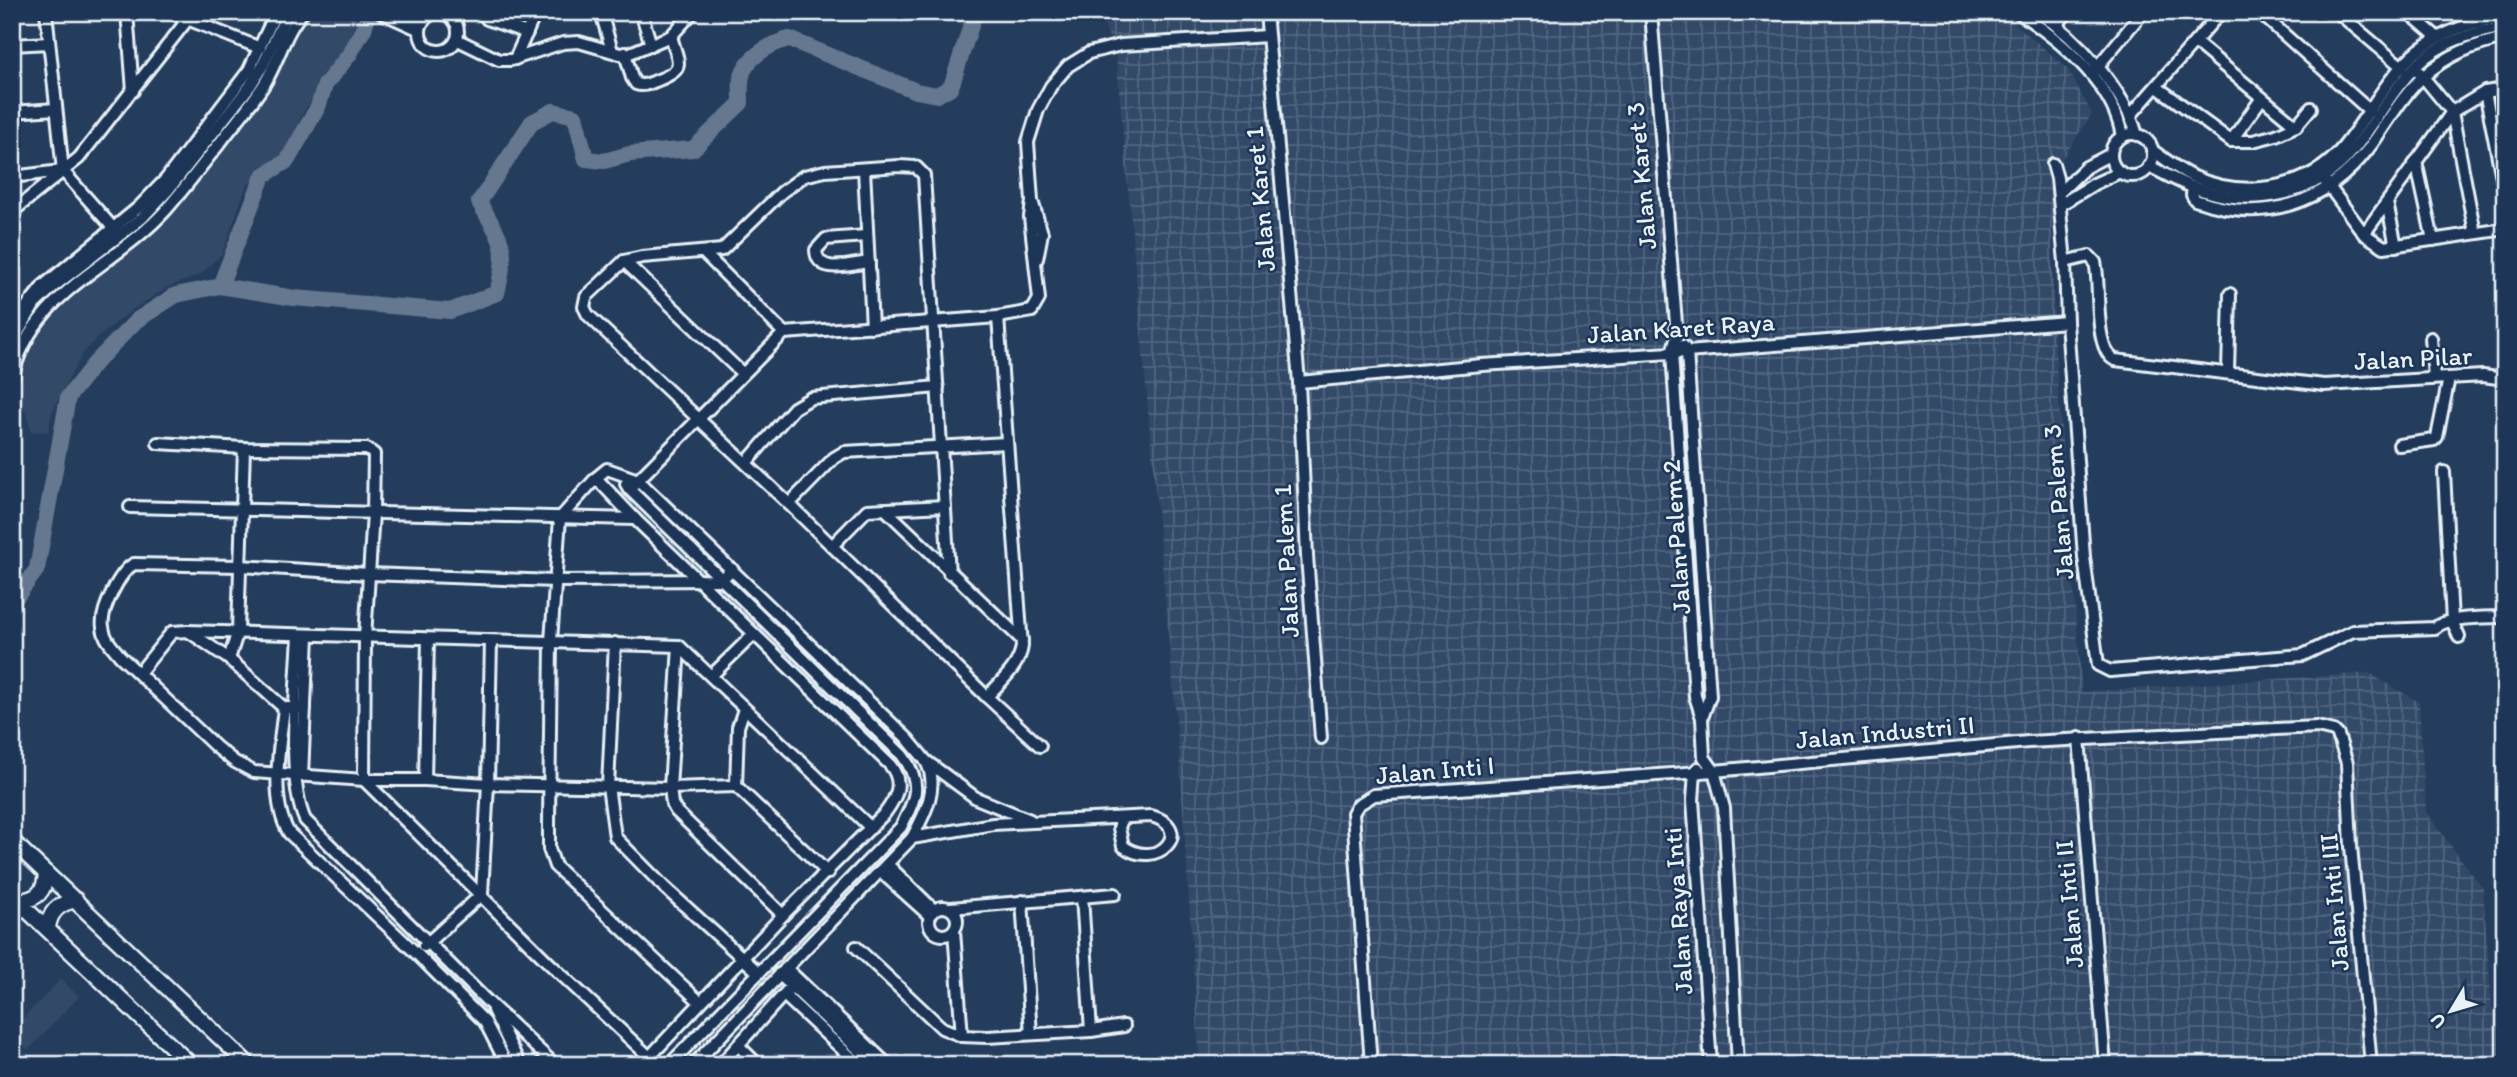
<svg xmlns="http://www.w3.org/2000/svg" width="2517" height="1077" font-family="Itim,sans-serif">
<style>
.built{fill:#334a68}
.industrial{fill:url(#industrial-grid)}
.lines{fill:none;stroke-linecap:round;stroke-linejoin:round}
.river{stroke:#657890;stroke-width:16}
.street-casing{stroke:#e8f1f8;stroke-width:16}
.secondary-casing{stroke:#e8f1f8;stroke-width:19}
.street{stroke:#1d3557;stroke-width:10}
.secondary{stroke:#1d3557;stroke-width:14}
.labels{text-anchor:middle;stroke-width:5;stroke-linejoin:round;paint-order:stroke}
.street-label{font-size:26px;fill:#e8f1f8;stroke:#1d3557}
</style>
<defs>
<pattern id="industrial-grid" width="8" height="8" patternUnits="userSpaceOnUse" patternTransform="scale(1.75)"><rect width="8" height="8" fill="#334a68"/><path d="M0 4h8M4 0v8" fill="none" stroke="#51657e"/></pattern>
</defs>
<rect width="100%" height="100%" fill="#253d5d"/>
<filter id="ink" filterUnits="userSpaceOnUse"><feTurbulence type="fractalNoise" baseFrequency=".0143" numOctaves="2"/><feDisplacementMap in="SourceGraphic" scale="14" xChannelSelector="R" yChannelSelector="G"/><feConvolveMatrix kernelMatrix="1 2 1 2 8 2 1 2 1" color-interpolation-filters="sRGB"/></filter>
<g filter="url(#ink)">
<g class="built">
<path d="M312,12H349L357,20L342,55L321,77L318,91L304,111L283,156L275,165L256,177L246,187L222,254L201,274L168,287L132,310L96,339L82,355L67,382L52,412L48,432L31,431L26,411L15,408L16,391L22,367L33,340L44,323L59,305L170,215L261,99L301,26Z"/>
<path d="M61,979L79,997L28,1050L12,1035V1030Z"/>
</g>
<path class="industrial" d="M1099,12H1996L2006,16L2068,69L2092,114L2051,176L2054,338L2082,692L2369,673L2419,702L2426,812L2483,889L2492,1008L2505,1010V1065H1200L1179,752L1116,55Z"/>
<g class="lines">
<g class="river">
<path d="M220,286L263,176L287,161L318,107L325,85L349,55L364,29L369,12"/>
<path d="M12,603L37,569L68,397L95,363L137,320L176,295L220,286L294,298L450,311L497,293C509,245 503,243 479,202L532,122L553,111L575,116L586,159L604,161L630,154L693,149L741,103C741,92 739,80 744,70C752,54 773,43 789,39L916,91L937,95L951,87L974,16L979,12"/>
</g>
<defs>
<g id="street">
<path d="M46,12L63,171L114,229"/>
<path d="M127,12L133,91"/>
<path d="M170,12L260,48"/>
<path d="M380,12L420,30"/>
<path d="M405,12L423,21"/>
<path d="M484,12L487,19L527,33"/>
<path d="M601,12L612,51"/>
<path d="M641,12L651,45"/>
<path d="M1266,12L1299,382L1307,556L1321,738"/>
<path d="M1651,12L1677,336L1672,353L1695,696L1702,718L1704,757L1714,771L1724,808L1738,1065"/>
<path d="M2018,12C2060,40 2114,84 2122,137"/>
<path d="M2038,12C2077,38 2124,89 2137,135"/>
<path d="M2259,12L2370,111"/>
<path d="M2337,12L2402,67"/>
<path d="M2408,12L2438,38"/>
<circle cx="439" cy="32" r="19"/>
<path d="M2057,25L2067,12"/>
<path d="M458,40L499,60H511L563,43L579,42L620,54L630,53L671,36L693,12"/>
<path d="M2195,42L2296,126"/>
<path d="M12,45L49,43"/>
<path d="M625,53L632,78L636,84C644,87 650,83 658,80C687,69 678,63 671,36"/>
<path d="M515,59L536,12"/>
<path d="M2093,72L2143,12"/>
<path d="M2419,72L2452,112L2475,233"/>
<path d="M2157,87L2231,141H2253L2276,135L2296,126L2311,108"/>
<path d="M2485,92L2505,193"/>
<path d="M12,112L56,109"/>
<path d="M2130,116L2221,12"/>
<circle cx="2132" cy="155" r="21"/>
<path d="M2231,141L2262,98"/>
<path d="M2152,150C2165,159 2178,170 2192,176C2242,199 2309,191 2344,146C2369,115 2388,74 2420,49C2445,31 2475,21 2505,17"/>
<path d="M2416,161L2433,240"/>
<path d="M2053,164L2057,178L2065,262L2067,322L2084,557L2098,665L2110,671L2303,655L2353,631L2435,628C2447,616 2487,618 2505,617"/>
<path d="M2149,166C2165,174 2181,184 2198,189C2253,208 2316,196 2353,150C2378,120 2395,82 2426,57C2450,39 2476,32 2505,27"/>
<path d="M864,169L872,327"/>
<path d="M12,177L61,171"/>
<path d="M2325,181L2364,234L2384,247L2505,229"/>
<path d="M2193,187L2192,195L2195,200C2263,224 2325,205 2369,148C2387,124 2402,95 2424,76C2448,54 2474,45 2505,38"/>
<path d="M2059,193L2086,167L2111,154"/>
<path d="M2387,203L2396,246"/>
<path d="M1033,204L1042,233L1037,259"/>
<path d="M2060,205L2094,184L2120,172"/>
<path d="M12,212L79,158L188,19"/>
<path d="M2364,234L2452,112L2485,92L2505,89"/>
<path d="M866,236L826,239L816,250C817,276 851,264 869,262"/>
<path d="M703,252L784,333"/>
<path d="M624,261L742,373"/>
<path d="M2065,262L2089,256L2095,262C2101,284 2093,350 2115,360L2324,385L2483,376L2505,379"/>
<path d="M12,325L43,286L139,207L166,179L249,70L276,12"/>
<path d="M2431,338L2434,378"/>
<path d="M12,343L35,304L53,287L142,218L169,189L250,86L263,65L288,12"/>
<path d="M1683,346L1687,352L1710,696L1702,718"/>
<path d="M2228,372L2230,294"/>
<path d="M12,381C28,293 113,269 166,210C185,188 202,165 220,143C235,123 252,104 265,83C279,60 285,31 303,12"/>
<path d="M1299,382L1482,365L1687,352L2067,322"/>
<path d="M158,443L244,448L367,449L374,454L373,513L365,637L364,780L551,965L658,1065"/>
<path d="M2399,445L2434,440L2437,437L2449,378"/>
<path d="M746,463L794,408L811,398L938,387"/>
<path d="M2444,472L2452,621L2459,637"/>
<path d="M596,478L607,469L638,480L908,739C913,746 920,753 925,760C941,785 924,816 912,838L693,1065"/>
<path d="M626,484L629,489L902,755C923,783 916,798 901,827L669,1065"/>
<path d="M629,489L784,333L998,317L1032,311L1039,299L1030,217L1032,201L1028,142L1038,110L1051,86L1068,66L1089,53L1121,45L1268,36"/>
<path d="M789,504L834,458L844,452L1007,443"/>
<path d="M130,507L635,519"/>
<path d="M885,509L1022,640"/>
<path d="M832,546L867,510L945,506"/>
<path d="M732,569L721,580L555,581L369,574L240,566L134,564C120,571 100,611 103,627C104,639 113,647 120,656L216,747L235,762L254,772L364,780H425L488,784L670,788L736,786"/>
<path d="M949,573L924,175L916,167L899,166L825,171L804,176L782,192L722,250L642,257L624,261L586,297L584,307L588,315L789,504L987,697L1040,746"/>
<path d="M188,631L229,659L284,708H305"/>
<path d="M299,635C297,682 286,779 305,820L488,1002L555,1065"/>
<path d="M615,643L608,786L615,837L664,887L759,973"/>
<path d="M679,646L670,788L672,804L676,811L783,915"/>
<path d="M229,659L238,631L244,448"/>
<path d="M139,673L172,632L188,631L679,646L871,828"/>
<path d="M711,676L754,634"/>
<path d="M987,697C999,683 1020,666 1022,646L998,317"/>
<path d="M284,708C280,744 269,800 289,833L417,954L485,1022L507,1065"/>
<path d="M744,709L738,727L736,786L828,873"/>
<path d="M2079,738L2105,1065"/>
<path d="M926,761L976,798L1030,820"/>
<path d="M1698,768L1695,772L1693,800L1711,1065"/>
<path d="M302,776L308,635"/>
<path d="M425,780L428,639"/>
<path d="M912,838L993,824L1151,816C1196,828 1158,872 1123,846L1119,828L1122,819"/>
<path d="M887,864L934,910"/>
<path d="M880,871L930,916"/>
<path d="M1082,897L1091,1031"/>
<path d="M1022,901L1031,1034"/>
<circle cx="943" cy="921" r="14"/>
<path d="M951,908L1115,894"/>
<path d="M954,931L962,1036"/>
<path d="M424,946L482,894L488,784L491,641"/>
<path d="M856,947L942,1028L962,1036L987,1037L1091,1031L1124,1026"/>
<path d="M786,968L888,1065"/>
<path d="M779,974L875,1065"/>
<path d="M784,995L859,1065"/>
<path d="M493,1010L520,1065"/>
<path d="M738,1045L758,1065"/>
<path d="M642,1065L783,915L885,813C897,797 904,782 890,765L635,519L596,478L560,518L551,641L549,823V849L555,866L700,1002"/>
<path d="M720,1065L796,981"/>
<path d="M1371,1065L1353,813L1358,805L1374,795L1714,771L2028,742L2317,727L2334,731L2338,735L2347,763L2351,846L2371,1065"/>
</g>
<g id="secondary">
<path d="M12,841L249,1065"/>
<path d="M12,896L191,1065"/>
<path d="M18,901C37,900 45,892 46,873"/>
<path d="M48,929C49,912 59,903 76,900"/>
</g>
</defs>
<use href="#street" class="street-casing"/>
<use href="#secondary" class="secondary-casing"/>
<use href="#street" class="street"/>
<use href="#secondary" class="secondary"/>
</g>
</g>
<g class="labels">
<g class="street-label">
<text transform="translate(1641 176) rotate(-95)" y="9">Jalan Karet 3</text>
<text transform="translate(1260 199) rotate(-95)" y="9">Jalan Karet 1</text>
<text transform="translate(1681 328) rotate(-4)" y="9">Jalan Karet Raya</text>
<text transform="translate(2413 358) rotate(-3)" y="9">Jalan Pilar</text>
<text transform="translate(2058 502) rotate(-95)" y="9">Jalan Palem 3</text>
<text transform="translate(1676 537) rotate(-94)" y="9">Jalan Palem 2</text>
<text transform="translate(1286 561) rotate(-93)" y="9">Jalan Palem 1</text>
<text transform="translate(1885 732) rotate(-5)" y="9">Jalan Industri II</text>
<text transform="translate(1435 770) rotate(-5)" y="9">Jalan Inti I</text>
<text transform="translate(2334 902) rotate(-95)" y="9">Jalan Inti III</text>
<text transform="translate(2069 904) rotate(-95)" y="9">Jalan Inti II</text>
<text transform="translate(1678 911) rotate(-94)" y="9">Jalan Raya Inti</text>
</g>
</g>
<rect width="2517" height="1077" fill="none" stroke="#1d3557" stroke-width="42"/>
<rect x="21" y="21" width="2475" height="1035" fill="none" stroke="#e8f1f8" stroke-width="2.5" filter="url(#ink)"/>
<g transform="translate(2451 1011) rotate(232)" stroke="#1d3557" stroke-width="5" paint-order="stroke">
<path d="M0-5L12 26L0 18L-12 26Z" fill="#e8f1f8"/>
<text y="-10" font-size="19" font-weight="bold" text-anchor="middle" fill="#e8f1f8">U</text>
</g>
</svg>
